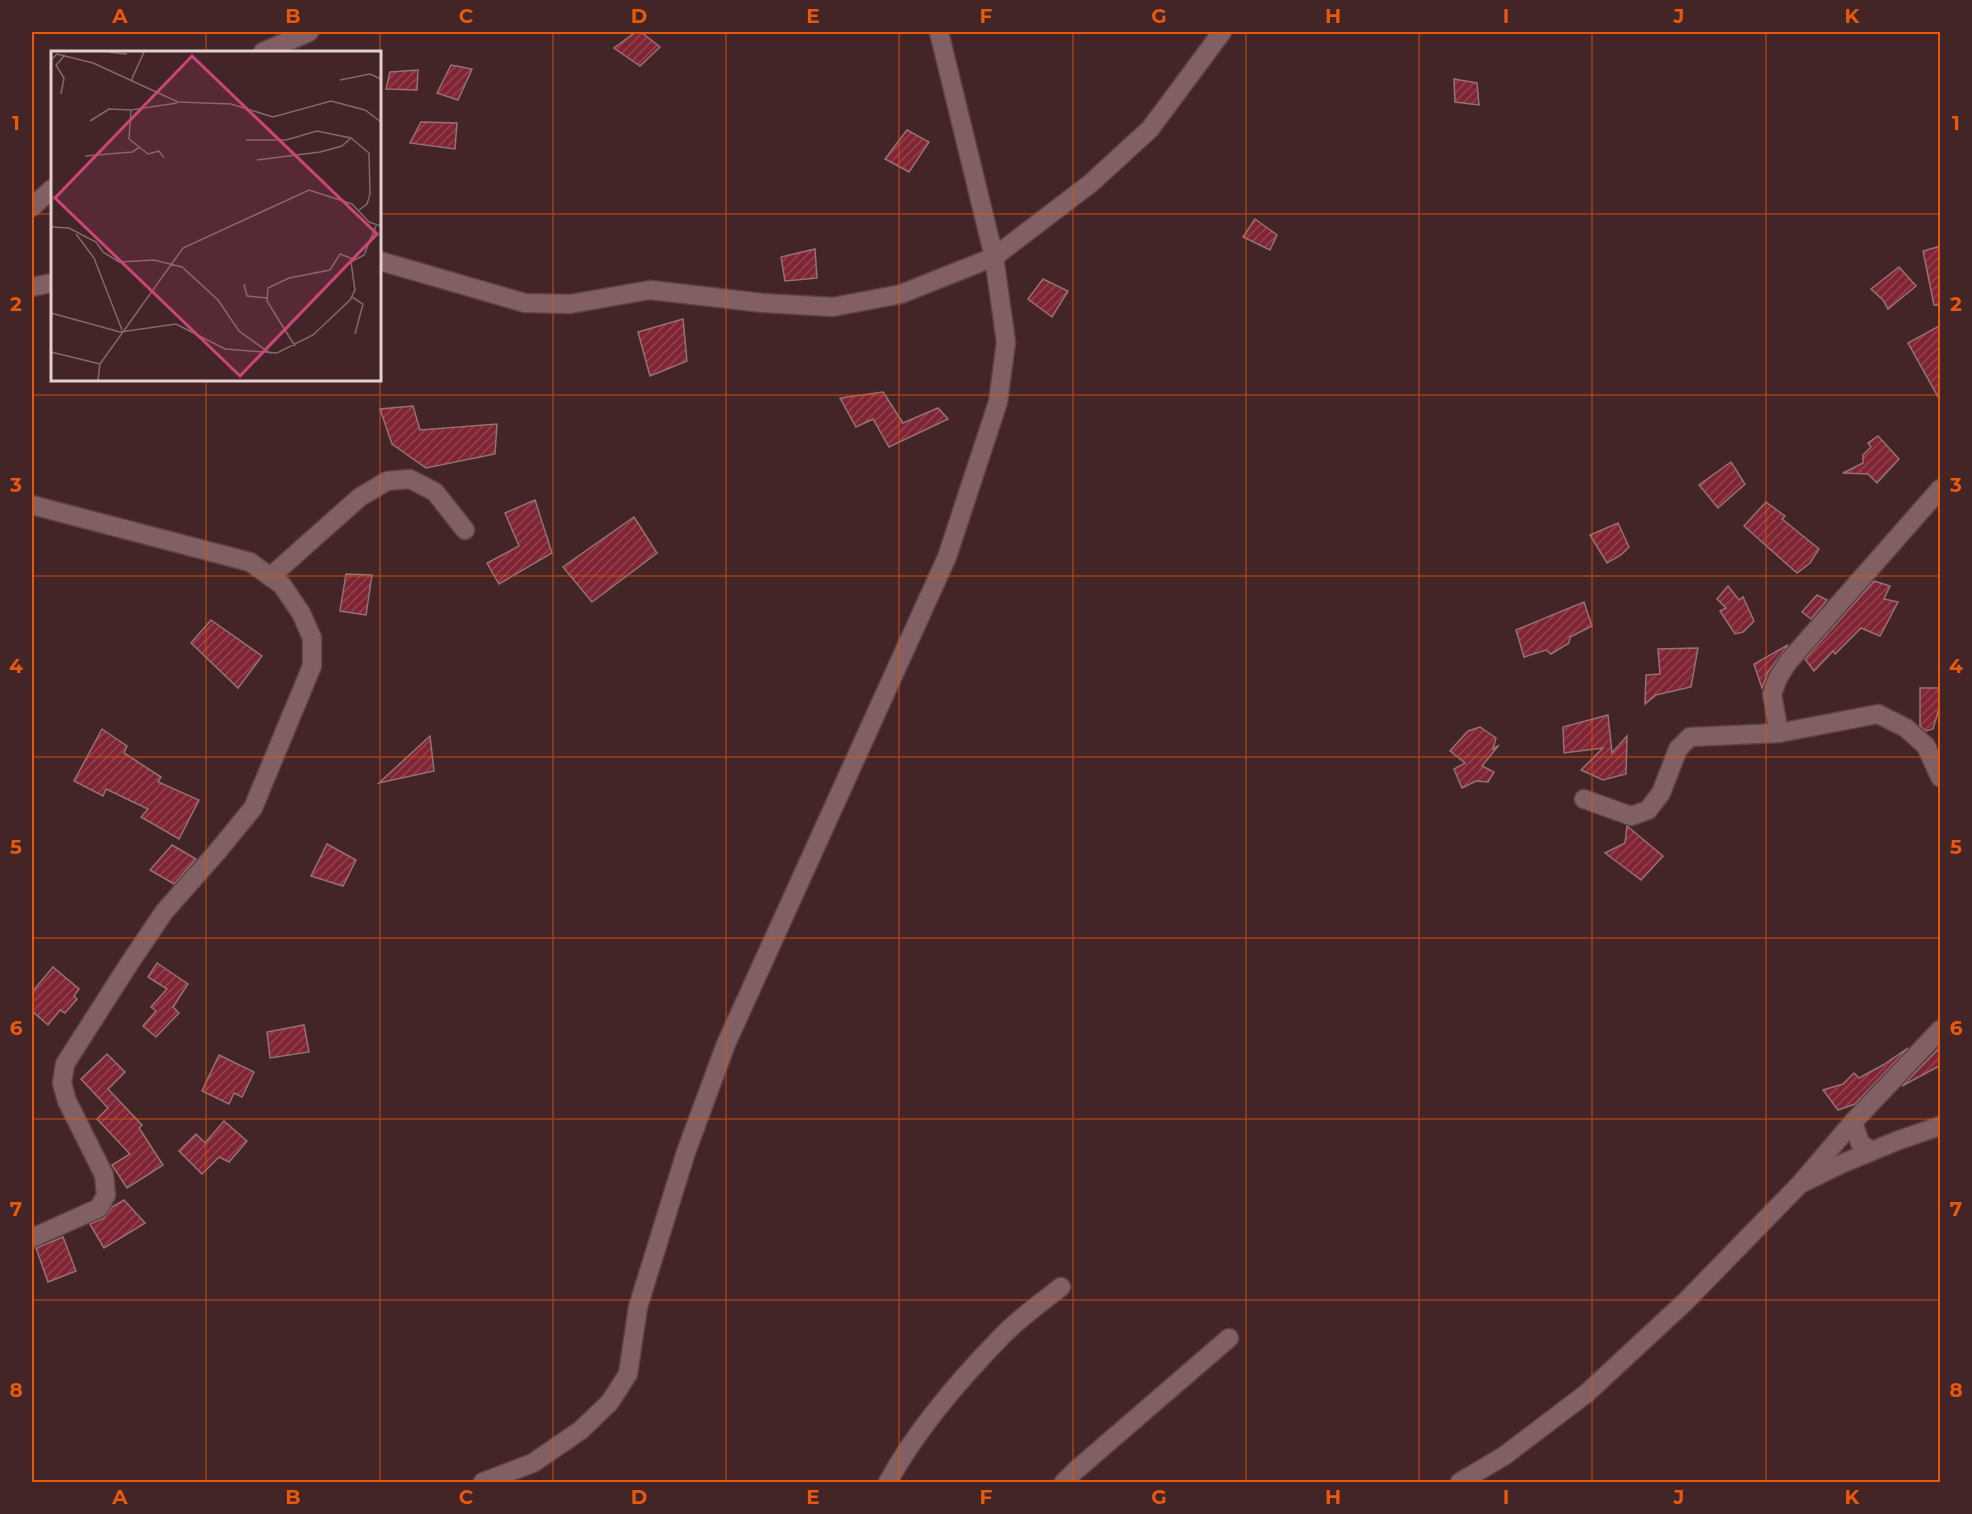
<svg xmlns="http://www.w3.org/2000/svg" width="1972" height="1514" font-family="Montserrat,sans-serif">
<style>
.building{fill:url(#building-hatch);stroke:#957173;stroke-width:1.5}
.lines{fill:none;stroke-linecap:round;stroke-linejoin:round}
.street-casing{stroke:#5c4346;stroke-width:21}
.secondary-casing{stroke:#5c4346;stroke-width:21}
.street{stroke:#825f62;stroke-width:18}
.secondary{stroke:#825f62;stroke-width:18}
.grid{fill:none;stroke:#e8590c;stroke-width:1.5;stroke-opacity:0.55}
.inset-road{fill:none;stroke:#83696a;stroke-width:1.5}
.view{fill:#ca4678;fill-opacity:0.15;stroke:#ca4678;stroke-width:3}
.inset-edge{fill:none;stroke:#e2cece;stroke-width:3}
.neatline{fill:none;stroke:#e8590c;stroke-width:2}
.grid-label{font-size:20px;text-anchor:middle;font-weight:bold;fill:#e8590c}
</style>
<defs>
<pattern id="building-hatch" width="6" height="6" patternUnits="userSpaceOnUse" patternTransform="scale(1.5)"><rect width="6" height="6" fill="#802534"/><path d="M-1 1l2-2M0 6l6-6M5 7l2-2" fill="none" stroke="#924350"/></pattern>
</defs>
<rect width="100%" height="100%" fill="#432528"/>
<g class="building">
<path d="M636,32H641L660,47L640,66L614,48Z"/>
<path d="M451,65L472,69L458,100L437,93Z"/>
<path d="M418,70L417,90L386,89L390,72Z"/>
<path d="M1454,79L1477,83L1479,105L1455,102Z"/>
<path d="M421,122L457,123L455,149L410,143Z"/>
<path d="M907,130L929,142L909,172L885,159Z"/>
<path d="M1255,219L1277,235L1270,250L1243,237Z"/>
<path d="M1941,246V305H1934L1923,251Z"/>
<path d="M815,249L817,278L785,281L781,257Z"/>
<path d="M1899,267L1916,286L1888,309L1883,300L1871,289Z"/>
<path d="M1043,279L1068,291L1052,317L1028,299Z"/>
<path d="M683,319L687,361L650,376L638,332Z"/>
<path d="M1941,325V402L1908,343Z"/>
<path d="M883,392L903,423L938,408L948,419L889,447L873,419L856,427L840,398Z"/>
<path d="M413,406L420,430L497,424L495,454L426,468L392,444L380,409Z"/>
<path d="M1878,436L1899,459L1877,483L1868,474L1843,473L1863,463V455L1871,447L1868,443Z"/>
<path d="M1731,462L1745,484L1718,508L1699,485Z"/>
<path d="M535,500L552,553L499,584L487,563L519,546L505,513Z"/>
<path d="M1766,502L1785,516L1782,519L1819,549L1810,563L1797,573L1744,526Z"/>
<path d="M634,517L657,553L592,602L563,567Z"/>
<path d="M1618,523L1629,547L1621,555L1607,563L1590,535Z"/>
<path d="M346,574L372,575L366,615L340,611Z"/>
<path d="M1874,581L1890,586L1884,599L1898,602L1880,636L1861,628L1835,654L1833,651L1814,671L1805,659Z"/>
<path d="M1728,586L1739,600L1743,597L1754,621L1743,632L1735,634L1720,611L1726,608L1717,599Z"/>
<path d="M1817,595L1827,600L1811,619L1802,612Z"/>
<path d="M1584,602L1592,626L1570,637L1569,643L1551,654L1546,650L1524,657L1516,630Z"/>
<path d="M211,620L262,656L238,688L191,643Z"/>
<path d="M1788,645L1768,672L1762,688L1754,664Z"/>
<path d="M1698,648L1691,687L1656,695L1645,704L1646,675L1660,674L1658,649Z"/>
<path d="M1920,688H1941V702L1933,729L1926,731L1920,726Z"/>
<path d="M1608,715L1612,753L1627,736L1626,774L1603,780L1581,770L1603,748L1564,753L1563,727Z"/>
<path d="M1480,727L1496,738L1493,749L1499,745L1482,766L1494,772L1488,782L1476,781L1462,788L1454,769L1465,763L1450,751L1468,731Z"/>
<path d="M102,729L127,746L124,753L161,777L158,782L199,800L179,839L141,817L148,809L106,789L103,796L74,781Z"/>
<path d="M430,736L434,771L379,783Z"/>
<path d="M1627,826L1663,856L1641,880L1605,853L1625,843Z"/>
<path d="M327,844L356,860L343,886L311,876Z"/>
<path d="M172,845L196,859L174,884L150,870Z"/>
<path d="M157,963L188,984L173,1007L179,1013L156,1037L143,1026L156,1011L151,1007L167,989L148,977Z"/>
<path d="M53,967L79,989L74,996L77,999L65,1013L60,1010L48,1025L32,1011V992Z"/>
<path d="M304,1025L309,1052L270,1058L267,1032Z"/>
<path d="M1941,1046V1065L1902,1086Z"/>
<path d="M1908,1048L1855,1104L1838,1110L1823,1090L1843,1084L1854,1073L1859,1078L1883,1065Z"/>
<path d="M107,1054L125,1072L108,1089L142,1125L139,1128L163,1165L127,1188L112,1165L130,1154L97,1119L108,1108L81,1079Z"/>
<path d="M219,1055L254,1072L242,1097L234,1093L229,1104L202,1091Z"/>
<path d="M224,1121L247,1141L229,1162L219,1157L202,1174L179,1151L196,1134L205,1143Z"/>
<path d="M124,1200L145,1223L104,1248L90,1224L104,1218L112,1207Z"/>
<path d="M63,1237L76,1271L48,1282L36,1248Z"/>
</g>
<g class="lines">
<defs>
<g id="street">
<path d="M263,52L309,32"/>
<path d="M32,207L52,189"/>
<path d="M380,261L525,303L570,304L650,290L763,303L833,307L901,294L994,257L1091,183L1150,129L1222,32"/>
<path d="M32,287L52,283"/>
<path d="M32,505L250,562L282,585L301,613L312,638V666L253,808L217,852L164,912L127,967L65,1064L62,1083L67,1101L104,1175L106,1195L99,1208L32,1238"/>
<path d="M270,577L360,497L387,481L410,479L435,492L465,530"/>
<path d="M1779,733L1772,694L1778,678L1788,662L1940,489"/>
<path d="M1584,799L1631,816L1648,810L1661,793L1678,749L1690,737L1779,733L1878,714L1906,728L1926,746L1940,777"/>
<path d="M1853,1122L1860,1143L1871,1151"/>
<path d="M1800,1184L1853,1122L1940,1030"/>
<path d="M483,1482L533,1463L581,1430L610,1402L628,1374L638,1307L686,1152L726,1044L947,557L998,402L1006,342L994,257L939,32"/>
<path d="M888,1482C917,1428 961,1378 1004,1334C1021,1317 1042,1302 1061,1287"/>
<path d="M1064,1482L1075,1471L1229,1338"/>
</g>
<path id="secondary" d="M1460,1482L1504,1456L1587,1393L1685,1302L1800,1184L1841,1164L1899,1140L1940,1126"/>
</defs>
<use href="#street" class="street-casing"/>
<use href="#secondary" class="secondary-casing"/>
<use href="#street" class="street"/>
<use href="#secondary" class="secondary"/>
</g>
<path class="grid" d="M206,32V52M380,32V1482M553,32V1482M726,32V1482M899,32V1482M1073,32V1482M1246,32V1482M1419,32V1482M1592,32V1482M1766,32V1482M32,214H52M380,214H1940M206,380V1482M32,395H1940M32,576H1940M32,757H1940M32,938H1940M32,1119H1940M32,1300H1940"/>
<g transform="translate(51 51)">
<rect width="330" height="330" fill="#432528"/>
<path class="inset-road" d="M57,1L76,3M0,9L6,3L42,12L127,51L180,53L222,66L280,50L314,59L330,71M289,29L319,23L330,28M80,30L93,1M10,43L13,27L5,14L14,4M80,59L78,88L97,103L108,100L113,107M39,70L58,58L80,59L126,52M195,89H235L266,80L300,87M34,105L81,101L89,96M206,109L269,101L291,95L300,87L318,102L319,143L316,153L308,159M0,176L18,177L45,191L52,201L68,211L103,209L131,216L167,249L188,280L220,303M25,183L43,207L71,279M193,233L196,245L216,247M301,246L312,253L304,283M0,262L69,281L125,273L174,298L226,302L262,284L299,249L304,239L300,211L313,204L325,175M244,295L216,250L217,237L238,227L279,219L289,203L302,208M0,301L49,313M47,329L49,313L132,197L258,139L301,153L318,171L330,175"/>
<path class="view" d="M141,5L326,183L189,325L4,147Z"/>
<rect width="330" height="330" class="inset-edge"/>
</g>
<rect width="1972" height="1514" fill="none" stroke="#432528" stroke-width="66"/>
<rect x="33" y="33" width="1906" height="1448" class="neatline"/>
<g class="grid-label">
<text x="120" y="23">A</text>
<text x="293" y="23">B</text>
<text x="466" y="23">C</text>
<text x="639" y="23">D</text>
<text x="813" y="23">E</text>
<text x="986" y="23">F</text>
<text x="1159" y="23">G</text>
<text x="1333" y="23">H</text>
<text x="1506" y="23">I</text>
<text x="1679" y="23">J</text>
<text x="1852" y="23">K</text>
<text x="16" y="130">1</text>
<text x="1956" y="130">1</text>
<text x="16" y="311">2</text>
<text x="1956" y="311">2</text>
<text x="16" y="492">3</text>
<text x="1956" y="492">3</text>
<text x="16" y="673">4</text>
<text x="1956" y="673">4</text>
<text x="16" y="854">5</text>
<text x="1956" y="854">5</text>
<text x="16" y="1035">6</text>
<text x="1956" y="1035">6</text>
<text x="16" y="1216">7</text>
<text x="1956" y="1216">7</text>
<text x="16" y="1397">8</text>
<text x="1956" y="1397">8</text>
<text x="120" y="1504">A</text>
<text x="293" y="1504">B</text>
<text x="466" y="1504">C</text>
<text x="639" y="1504">D</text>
<text x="813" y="1504">E</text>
<text x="986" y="1504">F</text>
<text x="1159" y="1504">G</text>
<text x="1333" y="1504">H</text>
<text x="1506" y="1504">I</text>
<text x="1679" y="1504">J</text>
<text x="1852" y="1504">K</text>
</g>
</svg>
